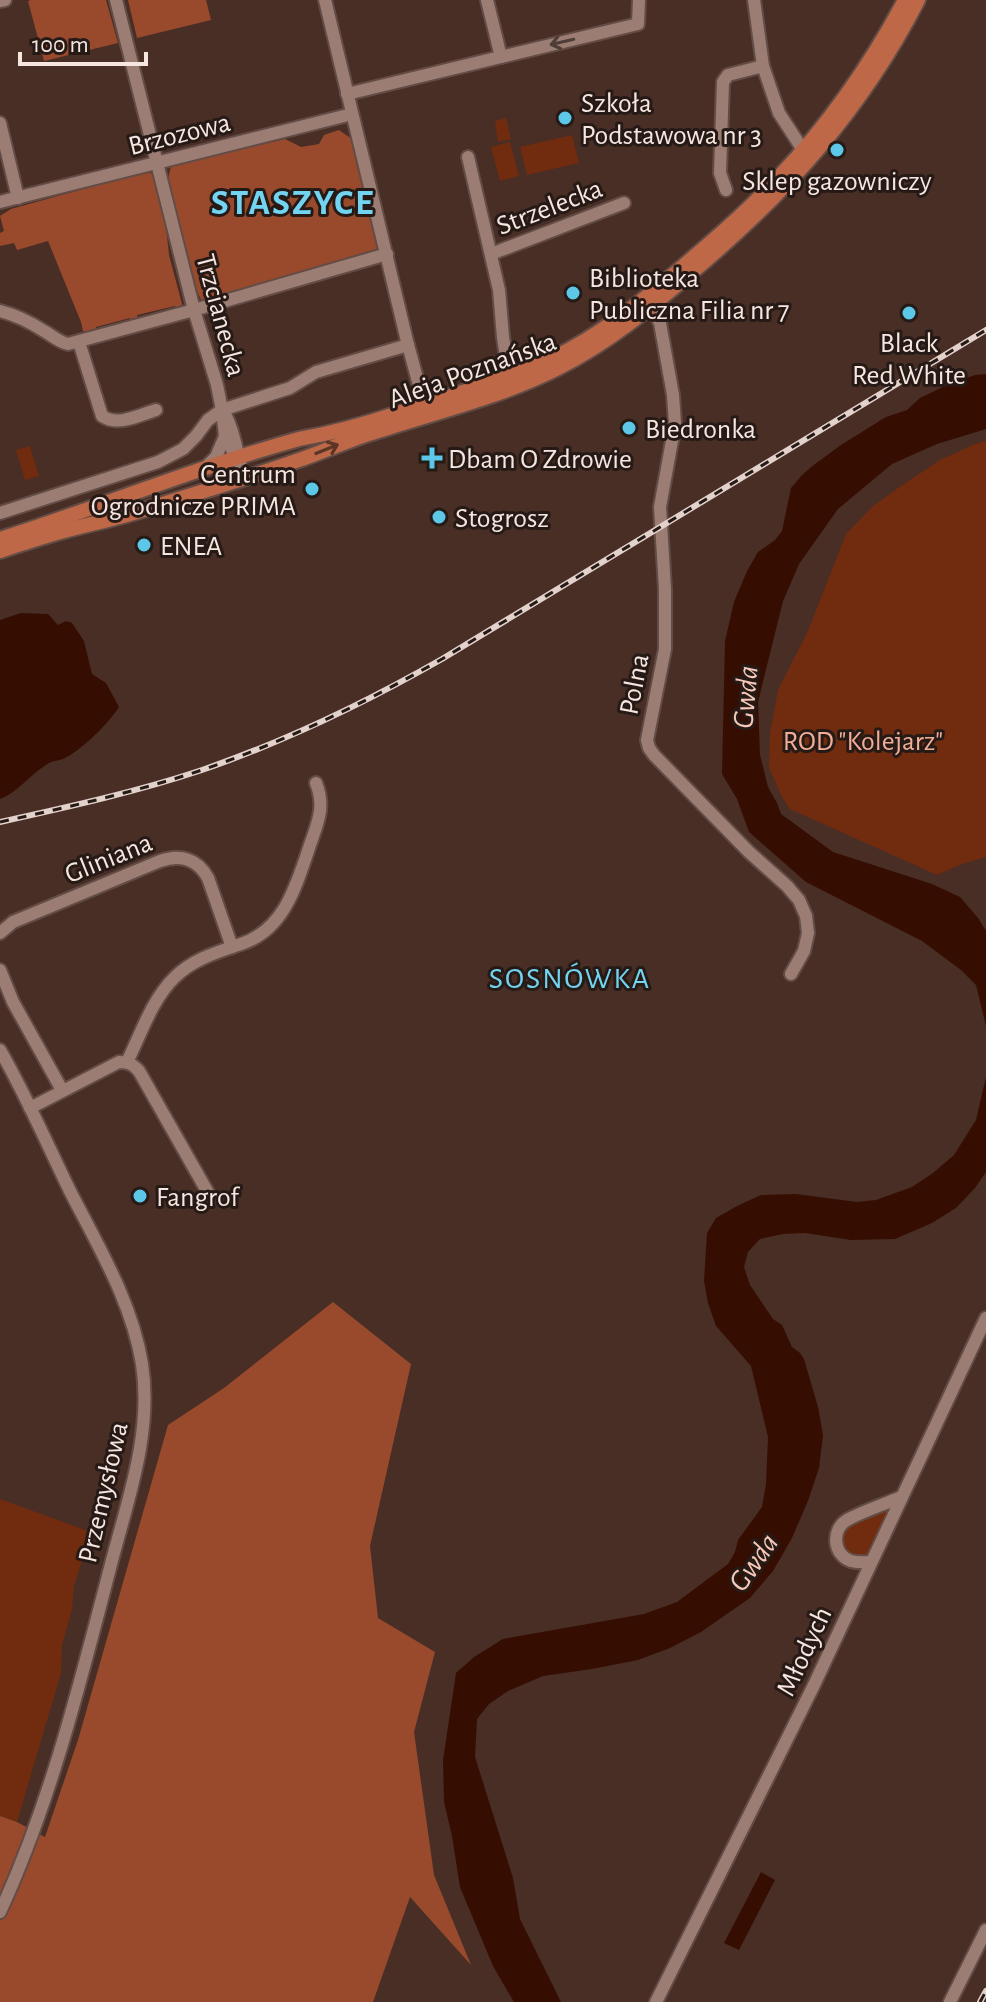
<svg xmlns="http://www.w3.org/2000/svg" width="986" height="2002" font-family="'Alegreya Sans',sans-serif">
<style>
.green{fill:#712b0f}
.forest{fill:#994a2d}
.water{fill:#360e01}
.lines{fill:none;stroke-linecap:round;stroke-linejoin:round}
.minor-casing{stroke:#624c45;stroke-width:16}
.major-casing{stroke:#624c45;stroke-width:18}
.minor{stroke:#9c7d73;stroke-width:12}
.major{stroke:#bf6847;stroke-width:14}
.rail-casing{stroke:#e3d1cb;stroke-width:6}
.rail{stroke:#261a16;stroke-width:3;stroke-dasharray:9;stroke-linecap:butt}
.oneway{stroke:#4f3d37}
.oneway2{stroke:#5c3527}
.poi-dot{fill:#5cc7e7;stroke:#261a16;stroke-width:3}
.labels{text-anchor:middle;stroke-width:6;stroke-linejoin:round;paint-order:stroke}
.poi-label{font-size:28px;fill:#f7e6e0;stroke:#261a16;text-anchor:start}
.street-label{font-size:28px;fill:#f7e6e0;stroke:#261a16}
.park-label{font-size:28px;fill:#f1ad96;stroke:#261a16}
.water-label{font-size:30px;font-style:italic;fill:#f7c8b8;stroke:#261a16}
.neighbourhood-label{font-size:30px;letter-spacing:2px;fill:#73d4f1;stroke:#261a16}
.district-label{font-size:36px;font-weight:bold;letter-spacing:2px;fill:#73d4f1;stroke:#261a16}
</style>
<rect width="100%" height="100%" fill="#482e25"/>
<g class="green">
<path d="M506,118L511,139L498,142L495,121Z"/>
<path d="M572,135L579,163L527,175L520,147Z"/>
<path d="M510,142L519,176L500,181L491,147Z"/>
<path d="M986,441V857L962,864L937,875L790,809L782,797L769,768L770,733L778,690L808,631L846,534L872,507L898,488L940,460L975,444Z"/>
<path d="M30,446L39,476L25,480L16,450Z"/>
<path d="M0,1499L91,1532L74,1586L72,1609L62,1645L61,1673L17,1822L0,1816Z"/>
<path d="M886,1508L889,1512L870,1553L865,1558H857L844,1551L841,1539L847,1525L863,1517L869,1519Z"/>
</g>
<g class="forest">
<path d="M31,0H106L118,43L44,61L28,1Z"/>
<path d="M128,0H206L211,20L137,38Z"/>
<path d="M339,130L352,139L380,246L377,253L211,301H202L195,288L167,183L171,166L285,139L301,147L319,144L324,135Z"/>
<path d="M148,171L153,175L166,227L169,255L182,304L181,307L176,309L175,306L137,315L138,320L132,321L130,318L96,327V331L91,334L83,331L81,322L48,241L17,250L14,243L0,246V233L4,231L0,216L11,209Z"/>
<path d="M333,1302L411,1364L370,1546L378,1618L435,1652L414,1732L434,1875L471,1965L410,1897L373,2002H0V1816L17,1822L45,1837L78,1740L168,1425L224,1388Z"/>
</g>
<g class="water">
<path d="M986,374V429L937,444L892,464L838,509L799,564L783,601L758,702L760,755L768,787L777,803L781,814L833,852L932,884L960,897L978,918L986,931V1026L976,985L961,970L922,941L806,882L749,832L737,799L722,774L725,641L734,602L747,571L758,552L775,540L782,531L791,488L802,475L815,464L841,445L886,417L907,410L920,398L947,385L975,375Z"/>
<path d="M21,613L48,614L58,625L66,621L72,623L84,641L92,674L106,683L119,707C109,723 81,751 63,759C63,759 52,762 51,762C33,771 19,792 0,799V620Z"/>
<path d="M986,1077V1172L975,1188L956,1208L932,1223L895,1239L851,1240L805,1233L783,1234L760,1239L748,1252L744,1267L750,1285L773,1319L782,1325L792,1347L800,1353L804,1359L818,1407L823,1435L819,1468L808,1501L792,1538L773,1571L750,1598L701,1632L670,1648L638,1660L592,1669L543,1676L508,1691L489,1704L477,1719L475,1757L513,1878L520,1919L561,2002H514L493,1966L460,1887L452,1836L444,1802L443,1760L456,1673L474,1657L503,1639L644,1614L677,1602L728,1564L735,1552L738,1540L762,1507L766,1484L768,1437L751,1366L716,1326L708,1303L704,1281L707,1233L716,1218L737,1206L761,1195L796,1194L857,1202L876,1200L912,1187L933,1173L954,1155L976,1120Z"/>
<path d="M761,1872L775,1880L739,1950L724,1943Z"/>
</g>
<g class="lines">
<defs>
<g id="minor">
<path d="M116,0L194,310L217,385L222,410L225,436L237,459"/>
<path d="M325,0L407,341L424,404"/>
<path d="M487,0L501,57"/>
<path d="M754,0L763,66L779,113L803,150"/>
<path d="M0,1L5,0"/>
<path d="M347,94L638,24L639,0"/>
<path d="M0,123L18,198"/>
<path d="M468,157L499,290L503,337L509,377"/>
<path d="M726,190L720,173L723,82L728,75L763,66"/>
<path d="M0,202L352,114"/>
<path d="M491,254L624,203"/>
<path d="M647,301L660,323L673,395L675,424L660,507L665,589V649L647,740L649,748L654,755L749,852L787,886L799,900L806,916L808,933L804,951L791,974"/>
<path d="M0,311C16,315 30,322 44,331C53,336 59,342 68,344L194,310L387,254"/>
<path d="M79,342L102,416C118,427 139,415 156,410"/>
<path d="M226,416C236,435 237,457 244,478"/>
<path d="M206,467L216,457L225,436"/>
<path d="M0,513L158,462L183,449L196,436L208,420L222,410L290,388L316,372L408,345"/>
<path d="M0,933L13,922L160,861C180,854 197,858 208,878L232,947"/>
<path d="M0,970L13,1002L62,1090"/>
<path d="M0,1050C26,1095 47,1144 70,1191C98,1246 132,1302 142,1364C153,1435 126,1504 109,1572C79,1687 50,1804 0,1912"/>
<path d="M127,1062C141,1034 152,999 175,977C193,959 218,952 241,944C284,930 296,886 309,848C317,824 326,808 316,783"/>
<path d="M30,1108L119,1062C128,1062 133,1064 139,1071L211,1198"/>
<path d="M871,1562C864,1562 858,1563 851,1561C833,1555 831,1530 847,1520C863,1511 883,1505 901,1497"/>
<path d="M656,2002L814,1685L986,1318"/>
<path d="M950,2002L986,1930"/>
</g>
<g id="major">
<path d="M0,539C100,507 198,467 299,439C313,436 327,434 340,430C374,422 406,410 439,400C477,387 516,376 553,358C601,335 641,302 681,268C715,239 749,210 779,177C829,124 871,64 905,0"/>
<path d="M0,551C21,544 42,537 64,531C89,524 115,519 140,511C192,495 244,479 296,461C323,452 348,440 375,432C436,412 501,397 558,368C608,343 649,309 691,273C786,193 861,111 918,0"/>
</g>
</defs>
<use href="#minor" class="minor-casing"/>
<use href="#major" class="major-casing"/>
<use href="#minor" class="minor"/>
<use href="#major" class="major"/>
<defs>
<g id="rail">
<path d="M0,822C68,807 136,792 202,770C286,741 365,703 442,659L986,330"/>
<path d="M980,2002L986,1991"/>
</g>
</defs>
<use href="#rail" class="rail-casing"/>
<use href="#rail" class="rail"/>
</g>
<defs><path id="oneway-shaft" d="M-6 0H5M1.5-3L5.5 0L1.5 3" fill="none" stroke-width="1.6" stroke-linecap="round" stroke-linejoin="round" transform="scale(2)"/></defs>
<use class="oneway" href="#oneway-shaft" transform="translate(562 42) rotate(167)"/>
<use class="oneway2" href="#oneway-shaft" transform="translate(327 449) rotate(-22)"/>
<g class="poi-dot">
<circle cx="565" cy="118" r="8"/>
<circle cx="837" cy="150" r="8"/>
<circle cx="573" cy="293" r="8"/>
<circle cx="909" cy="313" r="8"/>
<circle cx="629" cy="428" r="8"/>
<path d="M428 446h8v8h8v8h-8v8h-8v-8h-8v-8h8z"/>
<circle cx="312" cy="489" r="8"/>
<circle cx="439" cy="517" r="8"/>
<circle cx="144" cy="545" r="8"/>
<circle cx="140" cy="1196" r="8"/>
</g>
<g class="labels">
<g class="poi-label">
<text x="581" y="112">Szkoła<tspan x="581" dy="32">Podstawowa nr 3</tspan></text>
<text x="837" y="190" text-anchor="middle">Sklep gazowniczy</text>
<text x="589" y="287">Biblioteka<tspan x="589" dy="32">Publiczna Filia nr 7</tspan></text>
<text x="909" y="352" text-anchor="middle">Black<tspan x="909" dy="32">Red White</tspan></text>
<text x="645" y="438">Biedronka</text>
<text x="448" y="468">Dbam O Zdrowie</text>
<text x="296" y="483" text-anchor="end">Centrum<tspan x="296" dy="32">Ogrodnicze PRIMA</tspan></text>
<text x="455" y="527">Stogrosz</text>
<text x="160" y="555">ENEA</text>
<text x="156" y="1206">Fangrof</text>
</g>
<g class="street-label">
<text transform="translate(179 133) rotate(-14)" y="10">Brzozowa</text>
<text transform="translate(549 206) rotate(-21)" y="10">Strzelecka</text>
<text transform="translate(222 315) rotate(75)" y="10">Trzcianecka</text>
<text transform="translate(472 369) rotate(-20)" y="10">Aleja Poznańska</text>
<text transform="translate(633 684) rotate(-79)" y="10">Polna</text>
<text transform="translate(108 857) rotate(-22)" y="10">Gliniana</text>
<text transform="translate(102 1492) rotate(-77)" y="10">Przemysłowa</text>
<text transform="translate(803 1651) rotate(-65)" y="10">Młodych</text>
</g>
<g class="park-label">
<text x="863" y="750">ROD "Kolejarz"</text>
</g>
<g class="water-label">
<text transform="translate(745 697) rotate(-85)" y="10">Gwda</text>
<text transform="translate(753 1562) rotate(-55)" y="10">Gwda</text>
</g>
<g class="neighbourhood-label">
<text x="570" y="988">SOSNÓWKA</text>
</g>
<g class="district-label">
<text x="293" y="214">STASZYCE</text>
</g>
</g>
<path d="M20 52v12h126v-12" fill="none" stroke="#f7e6e0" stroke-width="4"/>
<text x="32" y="52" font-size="24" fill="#f7e6e0" stroke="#261a16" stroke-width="6" paint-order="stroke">100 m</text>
</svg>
